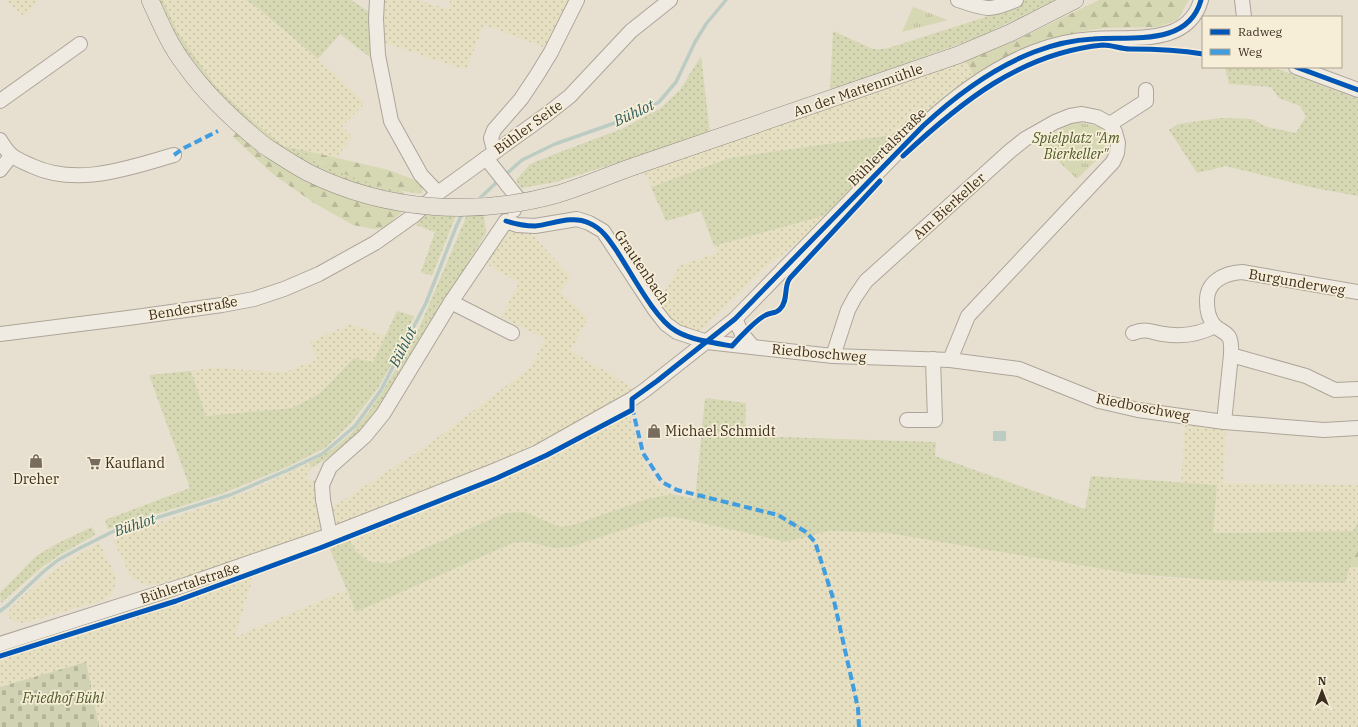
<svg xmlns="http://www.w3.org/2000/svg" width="1358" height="727" font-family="'IBM Plex Serif',serif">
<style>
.farmland{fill:url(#farmland-dots)}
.grass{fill:url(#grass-dots)}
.forest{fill:url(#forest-firs)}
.cemetery{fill:url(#cemetery-stones)}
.park{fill:url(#park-tufts)}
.water{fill:#bcccc2}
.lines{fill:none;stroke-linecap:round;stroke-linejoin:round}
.stream{stroke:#bcccc2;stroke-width:3.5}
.minor-casing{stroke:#ada599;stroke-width:16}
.major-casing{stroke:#928b80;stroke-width:18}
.minor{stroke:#efebe3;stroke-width:14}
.major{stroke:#e6e1d4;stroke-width:17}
.major-bridge-casing{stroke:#928b80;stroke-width:18;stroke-linecap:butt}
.major-bridge{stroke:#e6e1d4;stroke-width:17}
.quiet{stroke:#3f9de0;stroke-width:4;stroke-dasharray:8 4;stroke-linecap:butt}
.cycleway-casing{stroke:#f7eed8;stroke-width:8}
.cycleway{stroke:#0057b8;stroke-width:5}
.labels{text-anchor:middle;stroke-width:3.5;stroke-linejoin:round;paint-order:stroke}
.street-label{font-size:14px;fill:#3d2e20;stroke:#f7eed8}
.park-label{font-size:14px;font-style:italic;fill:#4d5a26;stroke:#f7eed8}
.poi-label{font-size:14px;fill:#3d2e20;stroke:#f7eed8;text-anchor:start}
.water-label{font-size:15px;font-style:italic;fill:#2f5d5a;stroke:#f7eed8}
</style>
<defs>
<pattern id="farmland-dots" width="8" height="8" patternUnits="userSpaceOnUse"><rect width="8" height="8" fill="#e6dfc2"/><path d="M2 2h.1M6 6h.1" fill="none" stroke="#c6c0a6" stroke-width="1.8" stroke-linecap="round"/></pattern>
<pattern id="grass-dots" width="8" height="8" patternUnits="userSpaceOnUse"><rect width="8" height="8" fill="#d6d7b3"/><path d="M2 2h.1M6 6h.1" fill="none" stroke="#b9b99a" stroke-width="1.8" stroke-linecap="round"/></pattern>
<pattern id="forest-firs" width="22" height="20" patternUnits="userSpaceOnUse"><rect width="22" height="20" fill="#d6d7b3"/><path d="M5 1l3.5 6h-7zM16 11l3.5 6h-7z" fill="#b9b99a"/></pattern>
<pattern id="cemetery-stones" width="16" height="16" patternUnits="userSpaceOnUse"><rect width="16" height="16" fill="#d1d1b3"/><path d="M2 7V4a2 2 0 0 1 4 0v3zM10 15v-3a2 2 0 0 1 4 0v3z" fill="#b4b49a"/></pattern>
<pattern id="park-tufts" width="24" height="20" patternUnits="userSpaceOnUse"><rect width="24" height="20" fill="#d6d7b3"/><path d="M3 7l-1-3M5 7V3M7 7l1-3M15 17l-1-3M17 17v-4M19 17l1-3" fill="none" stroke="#b9b99a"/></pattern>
</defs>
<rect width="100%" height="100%" fill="#e7e0d1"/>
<g class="farmland">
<path d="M5,0H38L25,17Z"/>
<path d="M163,0H246L258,8L318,59L365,103L342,126L352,137L336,158L283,146L253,121L214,84L177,31Z"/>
<path d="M381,0H418L450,10V0H574L549,49L484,25L466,70L378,41Z"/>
<path d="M965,59L974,76L930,110L905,133L729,158L651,187L644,172Z"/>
<path d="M827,215L802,239L767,266L697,334L672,323L656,306L680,265L717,253L714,246Z"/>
<path d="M506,230L529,231L571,277L560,292L588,318L571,351L634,388L563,432L516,456L339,525L331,519L328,510L425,447L530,368L545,339L501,317L519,283L485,263Z"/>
<path d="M350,324L385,336L373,362L354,358L319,394L292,408L206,416L191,371L211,368L285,372L317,360L310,342Z"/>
<path d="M630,414L638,448L650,475L660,486L673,494L647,499L576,524L560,527L525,512L505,513L391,563L370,562L356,551L349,539L525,469L580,442Z"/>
<path d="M1185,425L1226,428L1223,483L1358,485V521L1353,531L1213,533L1217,485L1181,483Z"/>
<path d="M309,463L311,468L306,476L310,481L317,480L321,524L319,530L312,536L203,572L154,585H147L138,582L131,577L113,540L126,534L252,490Z"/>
<path d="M662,517H675L786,542L829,531L888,533L1133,574L1166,578L1344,583L1349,568L1358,567V727H99L86,662L0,687V659L253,577L235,637L346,590L356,612L513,543L529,542L554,548L571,547Z"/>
<path d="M99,543L115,574L116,583L111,595L104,600L24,623L17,622L11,620L7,613L23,596L48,575L67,561Z"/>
</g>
<g class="grass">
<path d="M157,0H163L177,31L214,84L253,121L283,146L311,152L309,158C339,174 372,183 404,192V195L365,186L342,178L306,163L282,150L242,119L189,60Z"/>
<path d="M246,0H351L372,14L375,61L340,34L318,59L258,8Z"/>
<path d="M1022,0H1055L981,36L830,91L833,31L873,49H885L992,15Z"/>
<path d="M701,56L710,134L556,182L521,188L516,180L530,164L555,154L624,128L661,108L680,90Z"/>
<path d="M1225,67H1262L1281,70L1358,99V196L1314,188L1226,166L1197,173L1169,130L1178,124L1220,118L1252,119L1267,127L1296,133L1306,116L1300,106L1279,98L1271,87L1229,84Z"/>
<path d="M905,133L827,215L714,246L701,211L666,221L651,187L729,158Z"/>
<path d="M424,213L456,215L432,276L421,272L435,232L416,225Z"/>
<path d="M467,215H484L486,233L393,387L374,414L350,441L329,457L311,468L309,463L331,450L351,434L367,414L381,394L417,333Z"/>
<path d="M397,311L414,316L399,351L378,388L351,423L325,448L287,467L224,493L108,529L105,520L190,488L149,375L191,371L206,416L292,408L319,394L354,358L373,362Z"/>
<path d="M705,398L746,403L745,436L936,442L935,456L1085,509L1091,476L1217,485L1213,533L1353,531L1358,521V549L1355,550L1345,583L1212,580L1133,574L888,533L829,531L786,542L675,517H662L571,547L554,548L529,542L513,543L356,612L329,547L349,539L356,551L370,562L391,563L505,513L525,512L560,527L576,524L647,499L673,494L695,499Z"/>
<path d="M92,527L95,535L58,556L41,568L1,603L0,593L36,556L58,543Z"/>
</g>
<g class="forest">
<path d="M1099,0H1189L1177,20L1158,27L1104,28L1079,32L1038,43L1011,54L974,76L965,59L1010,43Z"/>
<path d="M236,133L261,155L343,195L374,205L403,211L384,228L374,229L353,225L314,203L274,175L233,137Z"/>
<path d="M311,152L389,170L420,182L423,186L422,194C384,189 343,176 309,158Z"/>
<path d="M1355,549H1358V567L1349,568Z"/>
</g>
<path class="cemetery" d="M86,662L99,727H0V687Z"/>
<g class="park">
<path d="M913,7L948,20L902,32Z"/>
<path d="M1072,121L1101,127L1106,151L1077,179L1039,143Z"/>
</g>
<rect class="water" x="993" y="431" width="13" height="10"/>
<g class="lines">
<g class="stream">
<path d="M505,175L522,160L555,144L626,119L659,102L676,82L695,42L706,24L726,0"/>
<path d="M477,201L500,179"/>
<path d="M0,611L8,605L43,572L58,560L80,548L114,531L230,495L288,470L322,454L333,445L355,426L381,390L426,303L456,227L461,216L464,213"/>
</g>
<defs>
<g id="minor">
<path d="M377,0L376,19L378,55L391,121L421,175L438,193"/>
<path d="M958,0C986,9 988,12 1016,0"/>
<path d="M1242,0L1244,17"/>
<path d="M1296,67L1358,90"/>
<path d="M0,101L80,44"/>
<path d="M1110,124L1146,101V90"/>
<path d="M0,140C10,157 14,158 32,166C78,187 128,168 174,155"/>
<path d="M497,150L493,146L491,138L494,130L521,99L537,75L551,52L577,0"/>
<path d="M486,158L517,197L514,210"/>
<path d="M0,170L11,156"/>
<path d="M451,302L512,333"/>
<path d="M735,319L742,334L753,347"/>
<path d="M1133,333C1146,328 1150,332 1163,334C1182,337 1198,335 1215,326"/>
<path d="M0,334L128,318L222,305L254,299L284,289L319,274L375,243L413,216L438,193L546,115L570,96L631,31L670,0"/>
<path d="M1231,355L1306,376L1335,390L1358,389"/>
<path d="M833,356L848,310L855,297L866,281L1010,151L1025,139L1055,122L1070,116L1082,114L1097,117L1110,124L1115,132L1118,143L1117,153L1113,162L968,316L950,360"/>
<path d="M907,420H935L933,359"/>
<path d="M1224,422L1231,355C1231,350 1232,342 1229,337C1225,331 1218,330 1214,325C1209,319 1207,310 1207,302C1206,282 1224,273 1242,272L1358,292"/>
<path d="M330,535L323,500L322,485L330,467L365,436L383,414L451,302L506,221L517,225L535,226L577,219L589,223L603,231L655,310L666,324L677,332L707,342L833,356L950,360L1019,369L1099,401L1138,410L1224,422L1324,430L1358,428"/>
<path d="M0,644L185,585L330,535L496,470L536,453L632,399L645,390L735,319L923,126C955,96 993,68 1034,52C1052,45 1073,40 1093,39C1131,36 1188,47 1201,0"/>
</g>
<g id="major">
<path d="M150,0C160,22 170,46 185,65C207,96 235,122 265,146"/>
<path d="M635,166L958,55L1010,33L1075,0"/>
</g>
</defs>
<use href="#minor" class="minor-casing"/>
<use href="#major" class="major-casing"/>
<use href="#minor" class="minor"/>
<use href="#major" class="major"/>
<defs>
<path id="major-bridge" d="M265,146C279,155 294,165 309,173C386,211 475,217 558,194C584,186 609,175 635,166"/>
</defs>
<use href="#major-bridge" class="major-bridge-casing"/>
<use href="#major-bridge" class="major-bridge"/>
<g class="quiet">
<path d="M174,155L184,148L218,131"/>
<path d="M632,407L643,453L662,482L677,490L778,515L806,532L815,542L834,601L858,708L859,727"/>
</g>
<defs>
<g id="cycleway">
<path d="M1296,67L1358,90"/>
<path d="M903,156C961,102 1021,53 1103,45C1112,45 1121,49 1130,49C1154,49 1179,50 1203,54"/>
<path d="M506,221C515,224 525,226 535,226C553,224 572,215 589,223C603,229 610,241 618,253C632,274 655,319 676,331C691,340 714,343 732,346C739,338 758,318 766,315C771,312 776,314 780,309C789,300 783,287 790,278L880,181"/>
<path d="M0,656L176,601L320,548L497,478L547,455L632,410V399L657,381L735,319L923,126C955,96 993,68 1034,52C1052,45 1073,40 1093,39C1131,36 1188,47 1201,0"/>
</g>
</defs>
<use href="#cycleway" class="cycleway-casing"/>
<use href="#cycleway" class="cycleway"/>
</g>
<defs>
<symbol id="shop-bare" viewBox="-9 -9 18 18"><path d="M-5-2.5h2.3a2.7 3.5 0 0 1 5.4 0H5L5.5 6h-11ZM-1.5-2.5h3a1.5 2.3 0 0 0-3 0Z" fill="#786c5e" stroke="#f7eed8" stroke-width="2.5" paint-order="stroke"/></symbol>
<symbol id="supermarket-bare" viewBox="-9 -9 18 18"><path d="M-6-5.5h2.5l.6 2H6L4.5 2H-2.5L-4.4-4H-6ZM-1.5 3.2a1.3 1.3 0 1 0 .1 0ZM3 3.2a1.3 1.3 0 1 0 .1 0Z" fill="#786c5e" stroke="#f7eed8" stroke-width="2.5" paint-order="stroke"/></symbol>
</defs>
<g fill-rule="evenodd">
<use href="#shop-bare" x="644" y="421" width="20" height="20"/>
<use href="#shop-bare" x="26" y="451" width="20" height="20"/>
<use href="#supermarket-bare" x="84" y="453" width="20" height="20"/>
</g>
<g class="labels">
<g class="street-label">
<text transform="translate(858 90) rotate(-19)" y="5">An der Mattenmühle</text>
<text transform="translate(528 127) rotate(-36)" y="5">Bühler Seite</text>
<text transform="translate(887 147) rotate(-45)" y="5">Bühlertalstraße</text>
<text transform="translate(949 206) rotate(-42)" y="5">Am Bierkeller</text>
<text transform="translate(642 267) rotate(56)" y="5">Grautenbach</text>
<text transform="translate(1297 282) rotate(10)" y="5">Burgunderweg</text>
<text transform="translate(193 308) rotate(-9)" y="5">Benderstraße</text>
<text transform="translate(819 353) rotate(5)" y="5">Riedboschweg</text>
<text transform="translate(1143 407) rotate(11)" y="5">Riedboschweg</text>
<text transform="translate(190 583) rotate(-18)" y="5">Bühlertalstraße</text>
</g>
<g class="park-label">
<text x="1076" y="143">Spielplatz "Am<tspan x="1076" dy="16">Bierkeller"</tspan></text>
<text x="63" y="703">Friedhof Bühl</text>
</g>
<g class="poi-label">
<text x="665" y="436">Michael Schmidt</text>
<text x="105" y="468">Kaufland</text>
<text x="36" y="484" text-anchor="middle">Dreher</text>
</g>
<g class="water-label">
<text transform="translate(634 113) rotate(-25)" y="5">Bühlot</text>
<text transform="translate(403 347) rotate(-63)" y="5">Bühlot</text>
<text transform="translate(135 525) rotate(-18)" y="5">Bühlot</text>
</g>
</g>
<rect x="1202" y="16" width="140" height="52" fill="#f7eed8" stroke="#ada18e"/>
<rect x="1210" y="29" width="20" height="6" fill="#0057b8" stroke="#ada18e"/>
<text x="1238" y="36" font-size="12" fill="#3d2e20">Radweg</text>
<rect x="1210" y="49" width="20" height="6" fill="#3f9de0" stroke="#ada18e"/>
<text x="1238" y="56" font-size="12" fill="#3d2e20">Weg</text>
<g transform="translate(1322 691)" stroke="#f7eed8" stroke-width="3" paint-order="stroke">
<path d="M0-3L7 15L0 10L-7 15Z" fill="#3d2e20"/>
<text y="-6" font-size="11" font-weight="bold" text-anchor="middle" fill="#3d2e20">N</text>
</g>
</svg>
